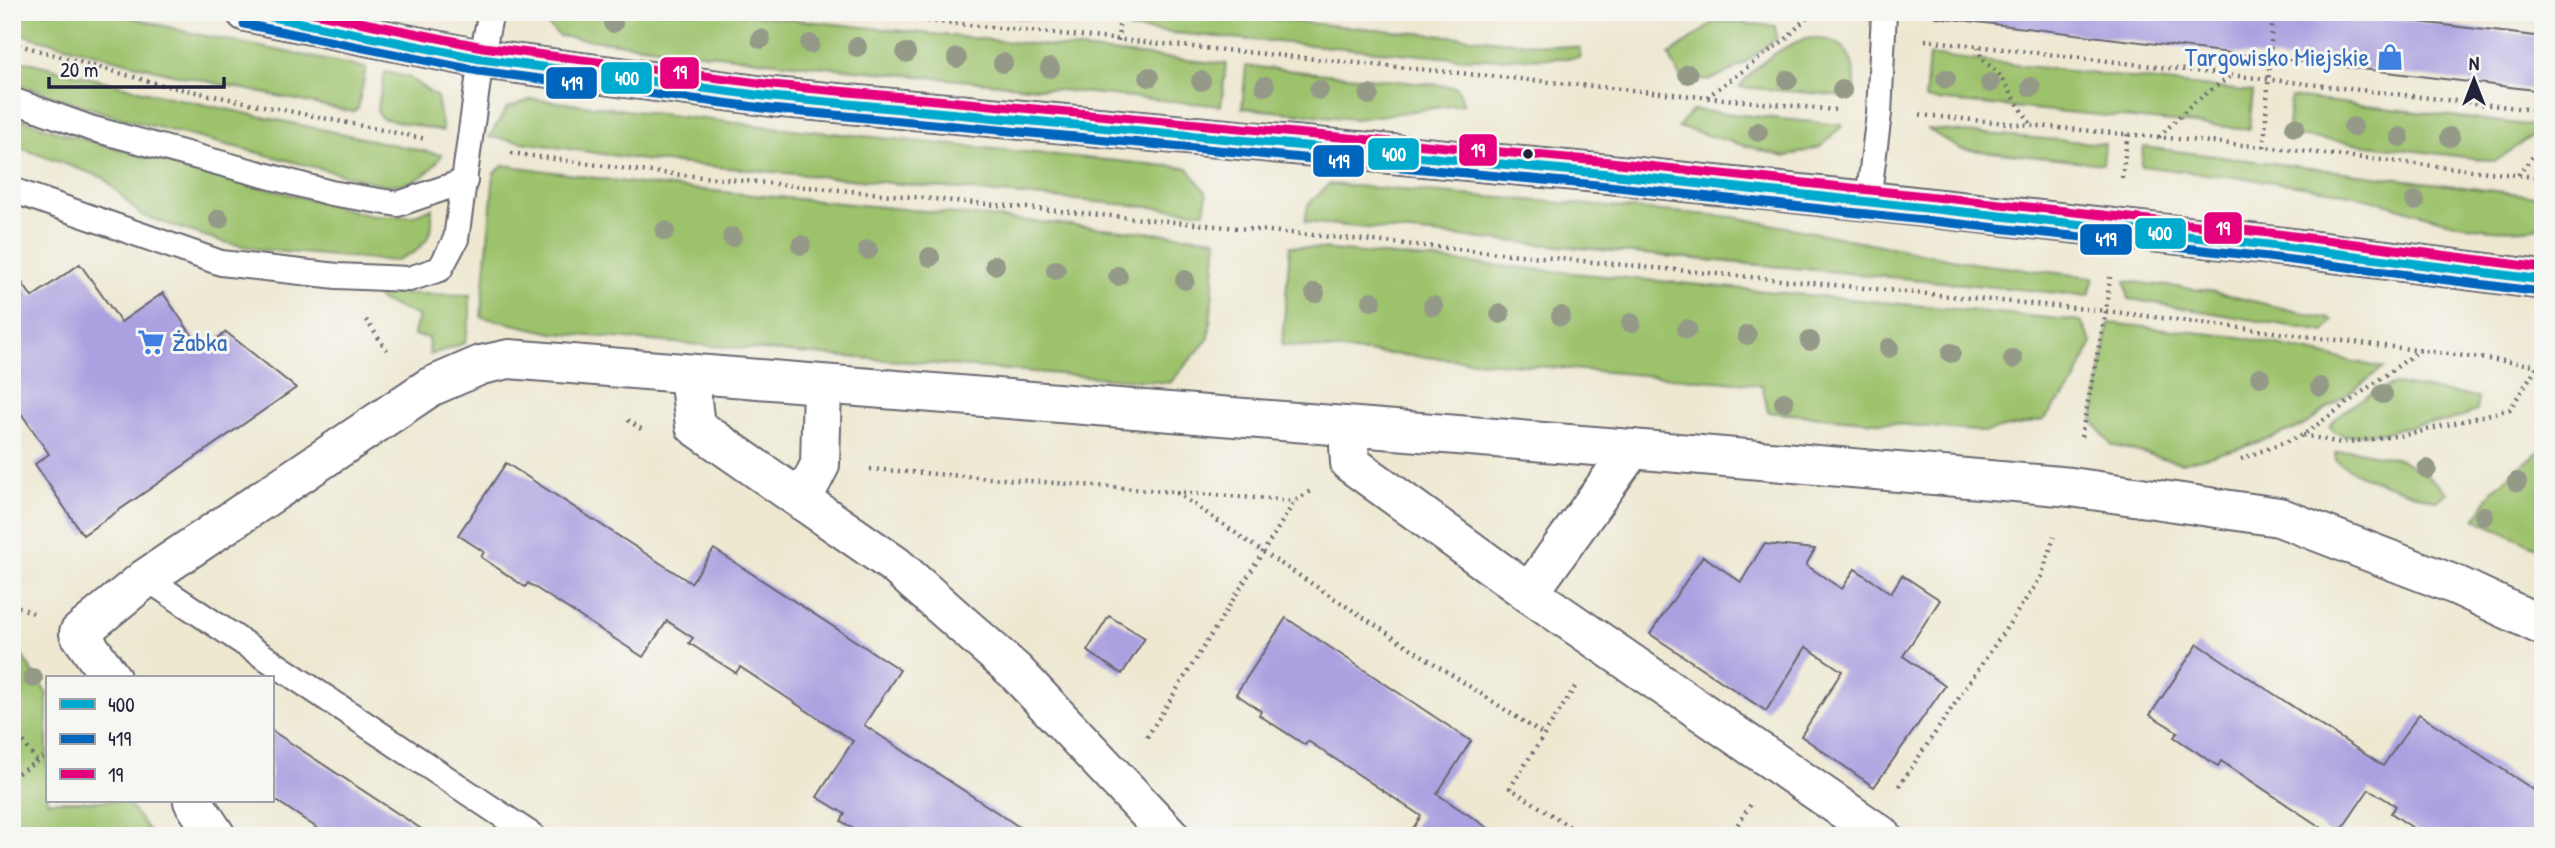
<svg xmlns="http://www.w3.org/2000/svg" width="2555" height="848" font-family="'Patrick Hand',sans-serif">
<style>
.green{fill:#9dc26c;stroke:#607254;stroke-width:2}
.building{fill:#aca1e0}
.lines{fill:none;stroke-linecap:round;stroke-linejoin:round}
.service-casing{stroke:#696770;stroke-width:28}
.minor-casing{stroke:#696770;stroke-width:42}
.tertiary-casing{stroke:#696770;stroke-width:42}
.path{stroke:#696770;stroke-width:4.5;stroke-dasharray:2 5;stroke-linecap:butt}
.service{stroke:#fff;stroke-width:24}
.minor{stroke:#fff;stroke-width:38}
.tertiary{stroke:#fff;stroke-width:38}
.bus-1-casing{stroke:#f6f6f2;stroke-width:14}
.bus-2-casing{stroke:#f6f6f2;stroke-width:14}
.bus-3-casing{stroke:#f6f6f2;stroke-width:14}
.bus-1{stroke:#00a9ce;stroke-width:9}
.bus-2{stroke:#0065bd;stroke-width:9}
.bus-3{stroke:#e5007d;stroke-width:9}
.tree{fill:#959a88}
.bus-dot{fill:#22223b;stroke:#f6f6f2;stroke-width:2.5}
.labels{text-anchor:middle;stroke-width:6;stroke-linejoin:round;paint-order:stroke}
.shop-label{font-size:26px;fill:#366cbe;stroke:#f6f6f2;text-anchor:end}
.line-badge{stroke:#f6f6f2;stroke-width:2.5}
.badge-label{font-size:19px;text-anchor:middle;font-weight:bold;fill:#fff}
</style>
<rect width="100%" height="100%" fill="#f6f6f2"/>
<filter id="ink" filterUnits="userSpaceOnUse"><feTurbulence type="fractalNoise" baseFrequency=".0143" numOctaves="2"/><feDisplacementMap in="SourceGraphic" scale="14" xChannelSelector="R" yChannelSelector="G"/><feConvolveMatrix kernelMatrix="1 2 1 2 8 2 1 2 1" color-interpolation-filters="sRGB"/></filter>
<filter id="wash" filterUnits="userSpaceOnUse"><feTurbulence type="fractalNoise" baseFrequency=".00686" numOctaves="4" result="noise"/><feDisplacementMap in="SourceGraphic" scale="28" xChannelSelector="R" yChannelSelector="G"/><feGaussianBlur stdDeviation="1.57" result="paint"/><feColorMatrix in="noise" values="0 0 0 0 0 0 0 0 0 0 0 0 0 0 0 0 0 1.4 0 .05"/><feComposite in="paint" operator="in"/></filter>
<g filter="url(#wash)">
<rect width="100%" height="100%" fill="#eee8d1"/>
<g class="green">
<path d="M12,12H111L191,33L366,68L358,108L353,112L168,73L12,32Z"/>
<path d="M534,12H718L1226,64L1221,106L775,62L559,36Z"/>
<path d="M965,12H1109L1107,26Z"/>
<path d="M1130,12H1190L1580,48L1579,58L1466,59L1129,29Z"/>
<path d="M1725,22L1775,26L1777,38C1750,60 1719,86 1682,81L1669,55L1713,23Z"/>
<path d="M1806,38C1814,39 1826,38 1834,42C1855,50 1856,79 1855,97L1740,87C1756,64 1780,48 1806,38Z"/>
<path d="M1929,55L2253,92L2249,129L1925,99Z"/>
<path d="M12,58L155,94L442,155C426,179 410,187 381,184L117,117L12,82Z"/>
<path d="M1246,66L1457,87L1464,104L1355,119L1242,108Z"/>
<path d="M385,72L408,77L437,97L443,131L381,118L377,110Z"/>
<path d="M2291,97L2543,127V128L2496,161L2287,135Z"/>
<path d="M532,99L771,127L1188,168L1207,194L1204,212L643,160L489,137L507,108Z"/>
<path d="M1692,110L1843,125L1820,147L1785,157L1678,127Z"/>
<path d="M12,116L68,135L372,216H413L432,208V226L426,241L415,252L394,261L263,250L223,242L141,215L104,178L12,145Z"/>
<path d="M1927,129L2105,144L2103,164L1960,149Z"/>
<path d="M2144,147L2543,197V226C2472,242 2407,204 2339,192C2274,180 2207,175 2141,166Z"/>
<path d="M504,165L640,184L1217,239L1209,338L1170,383L553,333L481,317L494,173Z"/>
<path d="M1329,184L1734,217L1978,264L2094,277L2089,296L1305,222L1308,205Z"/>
<path d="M1290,246L2081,321L2092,343L2074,384L2043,420L1985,432L1768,412L1762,385L1282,345Z"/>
<path d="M2125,281L2210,291L2333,320L2325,332L2129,299Z"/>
<path d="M374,293L470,295V316L465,343L430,355L428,338L413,335L419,316L381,301Z"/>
<path d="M2109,323L2240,337L2383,368L2303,426L2244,447L2182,463L2111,445L2093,421Z"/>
<path d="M2395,384L2478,397L2477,411L2448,421L2420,424L2385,432L2345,436L2336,433L2329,426C2344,407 2373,391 2395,384Z"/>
<path d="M2543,448V550L2475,519L2494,489Z"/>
<path d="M2352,450L2400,459L2427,475L2448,493L2436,501L2364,477L2336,461L2335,453Z"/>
<path d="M12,636L19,651L47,694V801H126L153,836H12Z"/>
</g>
<g id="blocks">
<g class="building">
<path d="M1936,12H2336L2543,37V91L1935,17Z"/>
<path d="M80,264L121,322L163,293L202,350L226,332L296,388L83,535L35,464L49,454L12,400V268L32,297Z"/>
<path d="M506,463L691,583L714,549L900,670L864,725L1033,836H864L841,821L845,814L817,797L853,741L740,667L736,673L689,643L693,638L667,621L643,657L528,583L525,587L481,557L484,552L458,535Z"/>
<path d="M1764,544L1815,549L1806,565L1842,589L1855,569L1891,593L1902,575L1940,600L1903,656L1945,686L1874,787L1801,736L1842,671L1806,647L1766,711L1650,634L1703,556L1741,582Z"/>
<path d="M1109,616L1145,638L1122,674L1087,651Z"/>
<path d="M1286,618L1471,741L1437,794L1500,836H1408L1421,816L1308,741L1305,745L1259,715L1261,711L1236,694Z"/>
<path d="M2198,644L2383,766L2419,714L2543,796V836H2442L2439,834L2438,836H2425L2391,813L2396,806L2369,789L2337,836H2334L2221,761L2218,766L2174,737L2178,732L2150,715Z"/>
<path d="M271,730L432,836H329L271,797Z"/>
</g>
</g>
</g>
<g filter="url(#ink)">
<use href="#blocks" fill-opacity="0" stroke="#696770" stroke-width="2"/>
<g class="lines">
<defs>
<g id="service">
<path d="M12,100L90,128L331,193L398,204L465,181"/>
<path d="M12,190L221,263L337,276L409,279L440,269L456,239L481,59L491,12"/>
<path d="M1868,201L1879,114L1884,12"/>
<path d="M146,578L533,836"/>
</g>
<g id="minor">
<path d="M689,375L695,426L895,565L1015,671L1170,836"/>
<path d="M1348,427L1350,463L1529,593"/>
<path d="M1632,449L1529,593L1882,836"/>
<path d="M802,500L820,465L822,386"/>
<path d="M111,678L79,633L146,578L430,387L481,365L509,359L1632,449L2071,487L2279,517L2458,586L2543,626"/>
<path d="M193,801L216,836"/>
</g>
<path id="tertiary" d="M246,12L481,59L772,97L1609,174L1868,201L2269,245L2543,280"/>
</defs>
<use href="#service" class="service-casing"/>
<use href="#minor" class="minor-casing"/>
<use href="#tertiary" class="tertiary-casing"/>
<g class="path">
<path d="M837,12L1835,110"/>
<path d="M2520,12L2543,15"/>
<path d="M1925,40L2543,111"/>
<path d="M1118,41L1120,12"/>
<path d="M12,43L166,86L426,139"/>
<path d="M1978,47L1982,59L1998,73L2032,126"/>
<path d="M1707,97L1787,38L1812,12"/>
<path d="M1920,115L2264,147L2543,178"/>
<path d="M2159,137L2192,104L2229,77"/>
<path d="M2264,147L2273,12"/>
<path d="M511,153L641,171L2106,311L2543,366"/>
<path d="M2518,175L2543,144"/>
<path d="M2122,178L2128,133"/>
<path d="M366,320L389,353"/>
<path d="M628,420L644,431"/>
<path d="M2303,435L2341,443L2411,434L2510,409L2538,365"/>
<path d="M2081,437L2106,311L2110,277"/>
<path d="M2241,459L2303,435L2420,350"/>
<path d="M870,469L1176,492L1263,552L1544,735"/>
<path d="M1176,492L1295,501"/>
<path d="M12,604L33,613"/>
<path d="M1575,687L1510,788L1584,836"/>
<path d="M12,724L37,762"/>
<path d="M1147,737L1295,501L1310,491"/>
<path d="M12,777L47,755"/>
<path d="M1899,786L2041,577L2054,537"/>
<path d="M1730,836L1751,804"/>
</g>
<use href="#service" class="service"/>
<use href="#minor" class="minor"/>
<use href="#tertiary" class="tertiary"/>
<defs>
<path id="bus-1" d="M247,12L481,59L772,97L1609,174L2269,245L2543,280"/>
<path id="bus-2" d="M244,24L479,71L770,109L1608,186L2268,257L2541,292"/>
<path id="bus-3" d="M310,12L483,47L773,85L1610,162L2270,233L2543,268"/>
</defs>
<use href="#bus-1" class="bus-1-casing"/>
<use href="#bus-2" class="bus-2-casing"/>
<use href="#bus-3" class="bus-3-casing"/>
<use href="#bus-1" class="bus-1"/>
<use href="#bus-2" class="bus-2"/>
<use href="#bus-3" class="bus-3"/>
</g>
<g class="tree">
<circle cx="613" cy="23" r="10"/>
<circle cx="761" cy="39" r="10"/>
<circle cx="810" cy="44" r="10"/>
<circle cx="857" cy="47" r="10"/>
<circle cx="906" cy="53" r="10"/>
<circle cx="957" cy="58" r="10"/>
<circle cx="1003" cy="63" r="10"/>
<circle cx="1050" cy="68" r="10"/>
<circle cx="1688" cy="74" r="10"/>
<circle cx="1149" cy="77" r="10"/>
<circle cx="1946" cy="79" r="10"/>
<circle cx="1788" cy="80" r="10"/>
<circle cx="1201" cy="81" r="10"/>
<circle cx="1990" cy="83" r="10"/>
<circle cx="1265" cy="86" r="10"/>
<circle cx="2031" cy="87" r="10"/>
<circle cx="1319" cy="90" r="10"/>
<circle cx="1842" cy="90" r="10"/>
<circle cx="1369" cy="95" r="10"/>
<circle cx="2295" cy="127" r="10"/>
<circle cx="2353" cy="127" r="10"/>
<circle cx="1758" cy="132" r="10"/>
<circle cx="2400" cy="137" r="10"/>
<circle cx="2450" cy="137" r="10"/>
<circle cx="2415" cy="201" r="10"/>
<circle cx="219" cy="219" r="10"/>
<circle cx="665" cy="231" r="10"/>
<circle cx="732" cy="237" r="10"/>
<circle cx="801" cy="245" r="10"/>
<circle cx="868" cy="250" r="10"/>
<circle cx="930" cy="257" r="10"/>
<circle cx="995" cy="265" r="10"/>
<circle cx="1056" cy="270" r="10"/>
<circle cx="1118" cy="276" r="10"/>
<circle cx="1185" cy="280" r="10"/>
<circle cx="1315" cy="293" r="10"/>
<circle cx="1372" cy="301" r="10"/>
<circle cx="1433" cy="306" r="10"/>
<circle cx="1500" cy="314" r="10"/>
<circle cx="1561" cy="316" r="10"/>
<circle cx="1631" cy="323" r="10"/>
<circle cx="1687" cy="329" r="10"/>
<circle cx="1747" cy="335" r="10"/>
<circle cx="1810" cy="341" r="10"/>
<circle cx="1889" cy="348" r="10"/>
<circle cx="1951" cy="353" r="10"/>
<circle cx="2013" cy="359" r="10"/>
<circle cx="2260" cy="377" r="10"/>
<circle cx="2320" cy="387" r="10"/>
<circle cx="2383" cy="394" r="10"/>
<circle cx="1784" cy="402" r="10"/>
<circle cx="2427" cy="469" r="10"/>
<circle cx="2517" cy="482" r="10"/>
<circle cx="2484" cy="516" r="10"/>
<circle cx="33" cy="678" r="10"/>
</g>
</g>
<defs>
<symbol id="shop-bare" viewBox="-9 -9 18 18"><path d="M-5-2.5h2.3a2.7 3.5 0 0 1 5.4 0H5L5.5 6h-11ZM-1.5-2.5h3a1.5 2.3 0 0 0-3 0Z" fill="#3f7fe0" stroke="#f6f6f2" stroke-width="2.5" paint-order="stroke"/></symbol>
<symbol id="supermarket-bare" viewBox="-9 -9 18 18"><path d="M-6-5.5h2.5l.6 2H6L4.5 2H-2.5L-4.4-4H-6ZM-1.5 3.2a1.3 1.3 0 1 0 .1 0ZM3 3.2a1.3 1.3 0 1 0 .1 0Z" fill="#3f7fe0" stroke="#f6f6f2" stroke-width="2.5" paint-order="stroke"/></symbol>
</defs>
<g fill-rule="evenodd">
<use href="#shop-bare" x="2371" y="38" width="38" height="38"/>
<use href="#supermarket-bare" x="132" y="323" width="38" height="38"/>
</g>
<circle class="bus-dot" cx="1528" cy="154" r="6"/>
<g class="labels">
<g class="shop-label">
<text x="2369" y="66">Targowisko Miejskie</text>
<text x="172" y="351" text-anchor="start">Żabka</text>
</g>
</g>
<g class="line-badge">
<rect x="659" y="56" width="41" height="34" rx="7" fill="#e5007d"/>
<rect x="600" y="61" width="53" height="34" rx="7" fill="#00a9ce"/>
<rect x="545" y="66" width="53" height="34" rx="7" fill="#0065bd"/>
<rect x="1458" y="133" width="40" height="34" rx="7" fill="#e5007d"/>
<rect x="1367" y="137" width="53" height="34" rx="7" fill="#00a9ce"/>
<rect x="1312" y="144" width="53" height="34" rx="7" fill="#0065bd"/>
<rect x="2203" y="211" width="40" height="34" rx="7" fill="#e5007d"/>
<rect x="2134" y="217" width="53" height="33" rx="7" fill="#00a9ce"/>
<rect x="2079" y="223" width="54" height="33" rx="7" fill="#0065bd"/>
</g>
<g class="badge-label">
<text x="680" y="79">19</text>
<text x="627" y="85">400</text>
<text x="572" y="90">419</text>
<text x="1478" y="157">19</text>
<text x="1394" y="161">400</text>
<text x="1339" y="168">419</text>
<text x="2223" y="235">19</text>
<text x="2160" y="240">400</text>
<text x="2106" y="246">419</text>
</g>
<rect width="2555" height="848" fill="none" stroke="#f6f6f2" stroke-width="42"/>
<rect x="46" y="676" width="228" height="126" fill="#f6f6f2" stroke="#a1a1a9" stroke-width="2"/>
<rect x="60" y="699" width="35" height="10" fill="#00a9ce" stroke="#a1a1a9" stroke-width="2"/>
<text x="108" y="712" font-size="21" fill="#22223b">400</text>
<rect x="60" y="734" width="35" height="10" fill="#0065bd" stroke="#a1a1a9" stroke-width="2"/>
<text x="108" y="746" font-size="21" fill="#22223b">419</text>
<rect x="60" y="769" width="35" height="10" fill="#e5007d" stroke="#a1a1a9" stroke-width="2"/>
<text x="108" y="782" font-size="21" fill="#22223b">19</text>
<g transform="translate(2474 80)" stroke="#f6f6f2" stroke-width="5" paint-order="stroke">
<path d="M0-5L12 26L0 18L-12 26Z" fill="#22223b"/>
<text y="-10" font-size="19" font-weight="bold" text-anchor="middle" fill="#22223b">N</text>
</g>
<path d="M49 77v10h175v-10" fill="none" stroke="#22223b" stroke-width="3.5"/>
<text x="60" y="77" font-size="21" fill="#22223b" stroke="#f6f6f2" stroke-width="5" paint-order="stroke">20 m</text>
</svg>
